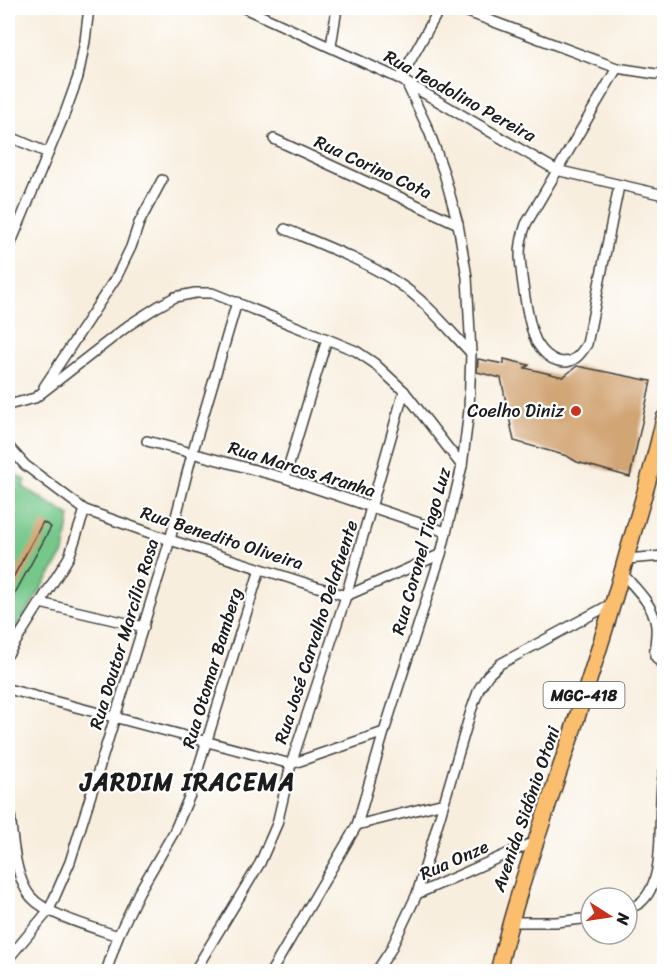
<svg xmlns="http://www.w3.org/2000/svg" width="672" height="979" font-family="Sriracha,sans-serif">
<style>
.green{fill:#74c78a;stroke:#487253;stroke-width:1.5}
.building{fill:#d2a575}
.lines{fill:none;stroke-linecap:round;stroke-linejoin:round}
.minor-casing{stroke:#3d3c39;stroke-width:12}
.primary-casing{stroke:#3d3c39;stroke-width:18}
.minor{stroke:#fff;stroke-width:9}
.primary{stroke:#fbbd6e;stroke-width:15}
.poi-dot{fill:#c8321e;stroke:#fff;stroke-width:2}
.labels{text-anchor:middle;stroke-width:4.5;stroke-linejoin:round;paint-order:stroke}
.shield{fill:#fff;stroke:#606060;stroke-width:1.5}
.shield-label{font-size:16px;font-weight:bold;fill:#1c1c1c}
.street-label{font-size:18px;fill:#1c1c1c;stroke:#fff}
.poi-label{font-size:18px;fill:#1c1c1c;stroke:#fff;text-anchor:end}
.district-label{font-size:24px;font-weight:bold;letter-spacing:1.5px;fill:#1c1c1c;stroke:#fff}
</style>
<rect width="100%" height="100%" fill="#fff"/>
<filter id="ink" filterUnits="userSpaceOnUse"><feTurbulence type="fractalNoise" baseFrequency=".0167" numOctaves="2"/><feDisplacementMap in="SourceGraphic" scale="12" xChannelSelector="R" yChannelSelector="G"/><feConvolveMatrix kernelMatrix="1 2 1 2 8 2 1 2 1" color-interpolation-filters="sRGB"/></filter>
<filter id="wash" filterUnits="userSpaceOnUse"><feTurbulence type="fractalNoise" baseFrequency=".008" numOctaves="4" result="noise"/><feDisplacementMap in="SourceGraphic" scale="24" xChannelSelector="R" yChannelSelector="G"/><feGaussianBlur stdDeviation="1.35" result="paint"/><feColorMatrix in="noise" values="0 0 0 0 0 0 0 0 0 0 0 0 0 0 0 0 0 1.4 0 .05"/><feComposite in="paint" operator="in"/></filter>
<g filter="url(#wash)">
<rect width="100%" height="100%" fill="#f8eede"/>
<path class="green" d="M8,471L26,480L23,487L70,516L64,553L8,641Z"/>
<g id="blocks">
<g class="building">
<path d="M478,359L504,364V359L529,365L525,368L563,377L577,366L651,381L630,477L577,462L567,456L514,441L501,378L477,372Z"/>
<path d="M43,522L51,527L8,606V587Z"/>
</g>
</g>
</g>
<g filter="url(#ink)">
<use href="#blocks" fill-opacity="0" stroke="#3d3c39" stroke-width="1.5"/>
<g class="lines">
<defs>
<g id="minor">
<path d="M244,8L400,79L556,170L664,195"/>
<path d="M457,8L617,68L656,74L664,73"/>
<path d="M331,46L337,8"/>
<path d="M617,68L526,224C522,235 520,244 520,256C521,275 528,327 537,343C542,351 550,359 558,361C573,365 580,355 587,344L619,186"/>
<path d="M400,79L440,8"/>
<path d="M8,136L48,153"/>
<path d="M274,139L458,224"/>
<path d="M285,229C323,245 363,260 398,283C426,301 448,329 471,353"/>
<path d="M8,250L65,113L78,77L85,41L89,8"/>
<path d="M44,387L117,276L131,247L139,223L162,180"/>
<path d="M8,405L35,398L129,325L157,307L175,297L195,293H212L327,339L356,351L374,363L404,391L462,466"/>
<path d="M147,441L285,478L446,532"/>
<path d="M8,446L25,465L85,510L170,540L346,596L441,554"/>
<path d="M285,478L327,339"/>
<path d="M626,559L664,556"/>
<path d="M622,573C636,589 654,605 656,626C657,636 654,646 655,656L664,667"/>
<path d="M40,603L144,627"/>
<path d="M8,654L69,557L85,510"/>
<path d="M8,689L291,764L384,732"/>
<path d="M8,795C12,823 12,877 32,898C47,915 95,928 118,936"/>
<path d="M357,825L444,803"/>
<path d="M417,894L536,841"/>
<path d="M627,909C631,907 636,906 640,903C670,879 655,807 664,772"/>
<path d="M509,922H556L591,918"/>
<path d="M8,959L49,910L70,862L170,540L192,454L237,302"/>
<path d="M106,972L118,936L139,892L174,832L190,795L260,569"/>
<path d="M194,972L260,863L277,824L291,764L346,596L404,391"/>
<path d="M271,972L357,825L384,732L441,554L462,466L469,410L471,353L467,277L458,224L444,173L429,131L406,82"/>
<path d="M376,972L390,951L417,894L471,711L479,689L488,675L500,664L613,603"/>
</g>
<path id="primary" d="M498,972C513,906 534,848 555,784C580,709 605,634 626,558C639,511 654,465 664,418"/>
</defs>
<use href="#minor" class="minor-casing"/>
<use href="#primary" class="primary-casing"/>
<use href="#minor" class="minor"/>
<use href="#primary" class="primary"/>
</g>
</g>
<circle class="poi-dot" cx="576" cy="411" r="6"/>
<g class="labels">
<rect class="shield" x="543.5" y="682" width="81" height="26" rx="4.5"/>
<g class="shield-label">
<text x="584" y="701">MGC-418</text>
</g>
<g class="street-label">
<text transform="translate(460 96) rotate(29)" y="6">Rua Teodolino Pereira</text>
<text transform="translate(373 167) rotate(25)" y="6">Rua Corino Cota</text>
<text transform="translate(302 469) rotate(17)" y="6">Rua Marcos Aranha</text>
<text transform="translate(222 538) rotate(18)" y="6">Rua Benedito Oliveira</text>
<text transform="translate(421 551) rotate(-74)" y="6">Rua Coronel Tiago Luz</text>
<text transform="translate(316 632) rotate(-72)" y="6">Rua José Carvalho Delafuente</text>
<text transform="translate(124 634) rotate(-73)" y="6">Rua Doutor Marcílio Rosa</text>
<text transform="translate(212 668) rotate(-73)" y="6">Rua Otomar Bamberg</text>
<text transform="translate(526 809) rotate(-71)" y="6">Avenida Sidônio Otoni</text>
<text transform="translate(454 860) rotate(-24)" y="6">Rua Onze</text>
</g>
<g class="poi-label">
<text x="564" y="417">Coelho Diniz</text>
</g>
<g class="district-label">
<text x="188" y="790">JARDIM IRACEMA</text>
</g>
</g>
<rect width="672" height="979" fill="none" stroke="#fff" stroke-width="30"/>
<g transform="translate(609 916) rotate(102)"><circle r="28" fill="#ffffff" stroke="#a4a4a4" stroke-width="1.5"/>
<path d="M0-4.5L10 22L0 15L-10 22Z" fill="#c8321e"/>
<text y="-9" font-size="16" font-weight="bold" text-anchor="middle" fill="#1c1c1c">N</text>
</g>
</svg>
